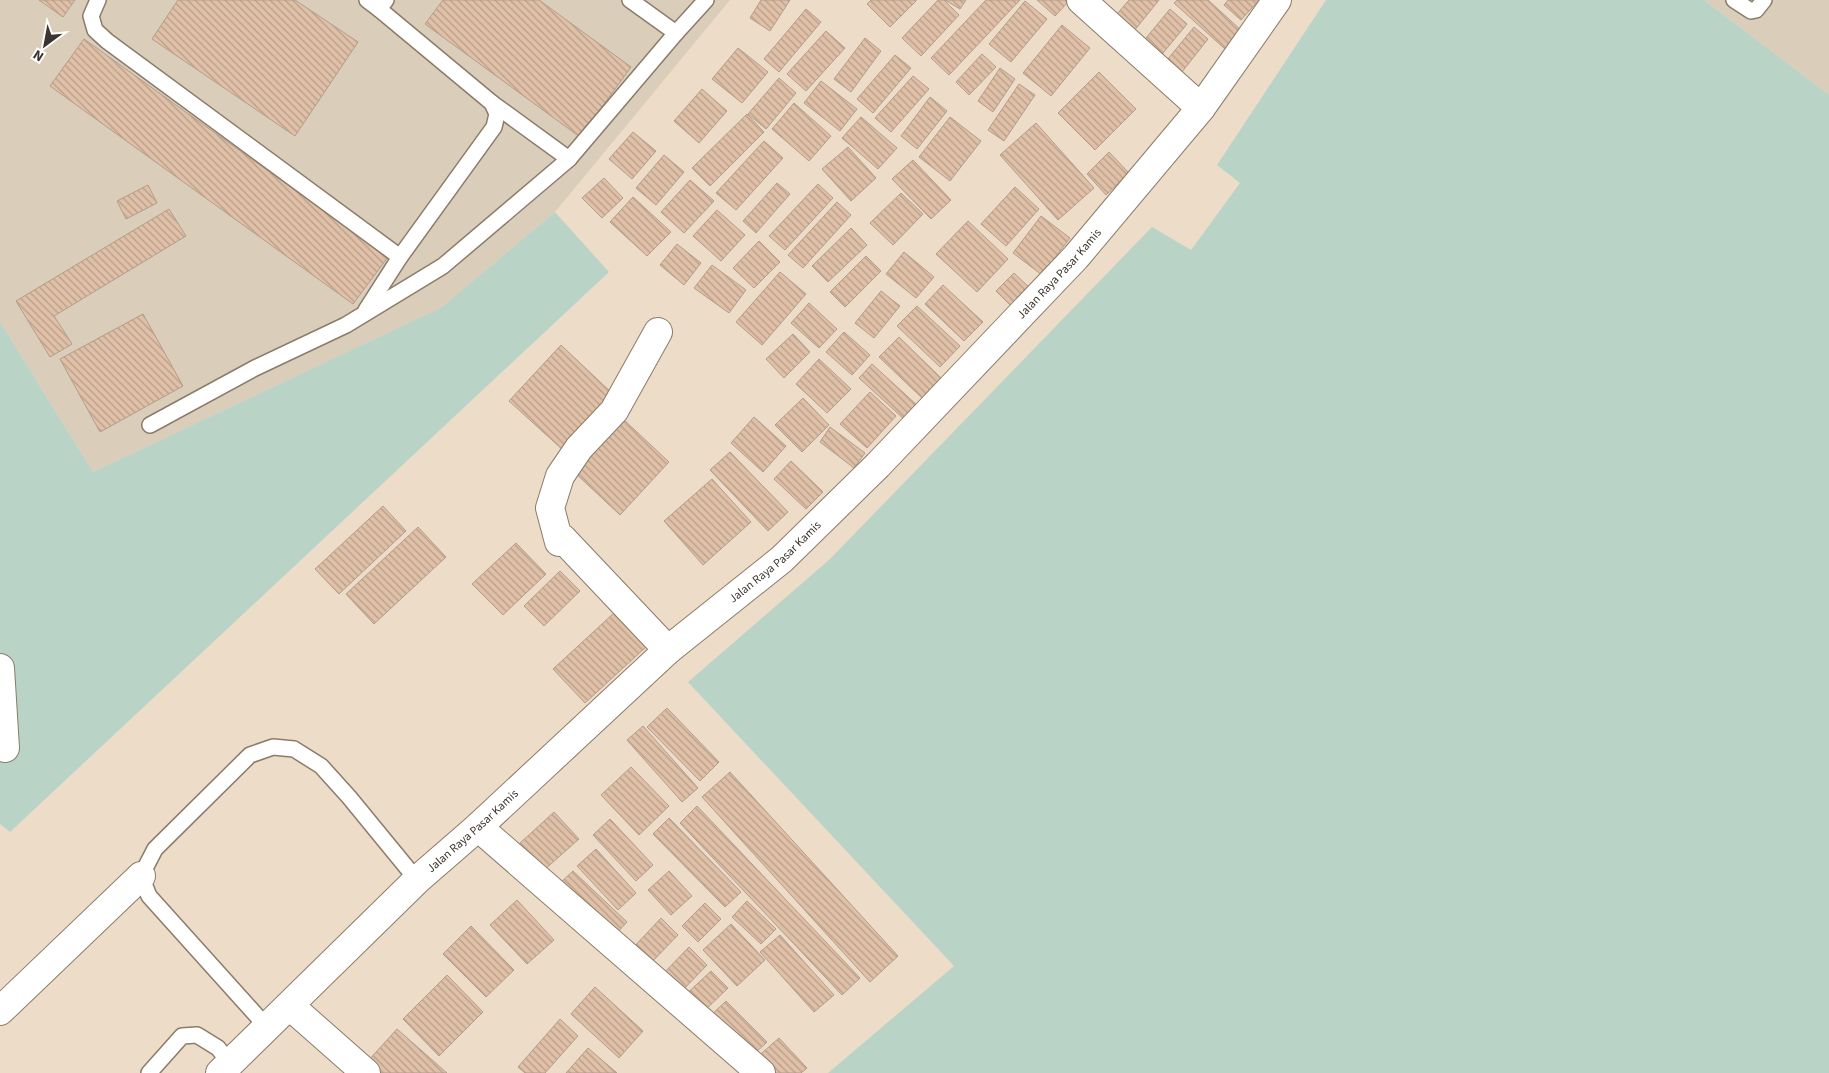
<svg xmlns="http://www.w3.org/2000/svg" width="1829" height="1073" font-family="'Source Sans 3',sans-serif">
<style>
.industrial{fill:#dacdba}
.green{fill:#b9d4c6}
.building{fill:url(#building-back-hatch);stroke:#b29d8e}
.lines{fill:none;stroke-linecap:round;stroke-linejoin:round}
.service-casing{stroke:#8a7c69;stroke-width:18}
.minor-casing{stroke:#8a7c69;stroke-width:30}
.secondary-casing{stroke:#8a7c69;stroke-width:30}
.service{stroke:#fff;stroke-width:15}
.minor{stroke:#fff;stroke-width:28}
.secondary{stroke:#fff;stroke-width:28}
.labels{text-anchor:middle;stroke-width:4.5;stroke-linejoin:round;paint-order:stroke}
.street-label{font-size:12px;fill:#3b342c;stroke:#fff}
</style>
<defs>
<pattern id="building-back-hatch" width="6" height="6" patternUnits="userSpaceOnUse" patternTransform="scale(1.25)"><rect width="6" height="6" fill="#e0c0a7"/><path d="M-1 5l2 2M0 0l6 6M5-1l2 2" fill="none" stroke="#b79d88"/></pattern>
</defs>
<rect width="100%" height="100%" fill="#edddc8"/>
<g class="industrial">
<path d="M0,0H730L555,212L442,307L93,472L0,322Z"/>
<path d="M1704,0H1829V95Z"/>
</g>
<g class="green">
<path d="M1326,0H1704L1829,95V1073H828L954,966L688,682L830,559L1152,227L1191,250L1240,183L1217,165Z"/>
<path d="M555,212L609,272L10,832L0,824V322L93,472L442,307Z"/>
</g>
<g class="building">
<path d="M39,0H75L63,17Z"/>
<path d="M178,0H295L358,42L295,136L152,39Z"/>
<path d="M443,0H539L631,67L580,137L425,24Z"/>
<path d="M761,0H790L770,31L750,18Z"/>
<path d="M871,0H916V1L890,27L867,4Z"/>
<path d="M938,0H944L959,15L921,56L902,38Z"/>
<path d="M945,0H966L960,9Z"/>
<path d="M986,0H1020L949,75L931,58Z"/>
<path d="M1037,0H1070L1055,16Z"/>
<path d="M1129,0H1159L1130,36L1111,21Z"/>
<path d="M1177,0H1208L1242,31L1225,49L1174,3Z"/>
<path d="M1228,0H1259L1241,20L1224,5Z"/>
<path d="M1025,1L1047,19L1011,62L989,44Z"/>
<path d="M806,9L821,22L779,72L764,59Z"/>
<path d="M1170,9L1187,24L1154,64L1137,49Z"/>
<path d="M1062,25L1090,48L1051,96L1023,73Z"/>
<path d="M1194,27L1208,39L1178,77L1163,65Z"/>
<path d="M826,31L845,48L806,91L787,74Z"/>
<path d="M865,38L881,51L851,92L834,79Z"/>
<path d="M84,39L388,257L353,304L50,86Z"/>
<path d="M738,48L768,72L742,103L712,79Z"/>
<path d="M982,54L996,67L969,95L956,82Z"/>
<path d="M895,55L911,68L873,113L857,99Z"/>
<path d="M1000,68L1015,79L993,112L978,101Z"/>
<path d="M1099,72L1136,109L1095,150L1058,113Z"/>
<path d="M913,76L929,89L891,132L875,118Z"/>
<path d="M779,78L796,93L766,129L748,114Z"/>
<path d="M821,81L857,109L840,131L804,103Z"/>
<path d="M1019,84L1035,95L1004,141L988,130Z"/>
<path d="M702,89L727,111L699,143L674,121Z"/>
<path d="M930,97L947,111L917,149L901,136Z"/>
<path d="M794,103L831,136L809,161L772,129Z"/>
<path d="M747,114L764,132L710,186L692,168Z"/>
<path d="M861,117L897,148L878,169L842,138Z"/>
<path d="M950,117L981,141L950,181L919,157Z"/>
<path d="M1036,123L1094,188L1058,220L1000,155Z"/>
<path d="M633,132L656,151L632,179L609,159Z"/>
<path d="M764,141L783,158L736,210L716,193Z"/>
<path d="M848,147L876,178L851,201L822,169Z"/>
<path d="M1109,152L1129,173L1106,195L1087,174Z"/>
<path d="M664,155L684,172L656,205L636,188Z"/>
<path d="M913,160L951,200L931,219L892,179Z"/>
<path d="M604,178L623,198L602,218L582,198Z"/>
<path d="M690,180L714,201L684,233L661,212Z"/>
<path d="M777,183L790,194L756,233L743,221Z"/>
<path d="M818,184L833,198L785,250L769,236Z"/>
<path d="M148,185L157,203L126,219L117,201Z"/>
<path d="M1015,187L1039,209L1006,246L981,224Z"/>
<path d="M901,193L923,214L893,245L870,223Z"/>
<path d="M633,197L671,232L647,256L610,222Z"/>
<path d="M837,202L851,215L803,268L788,255Z"/>
<path d="M169,209L186,236L54,316L72,344L50,357L16,301Z"/>
<path d="M717,210L745,235L721,261L693,236Z"/>
<path d="M1041,216L1070,238L1042,275L1013,253Z"/>
<path d="M968,221L1008,259L977,292L936,254Z"/>
<path d="M851,228L867,245L828,282L812,266Z"/>
<path d="M759,241L780,262L754,288L733,268Z"/>
<path d="M677,244L701,263L684,285L660,265Z"/>
<path d="M904,252L934,277L916,298L886,274Z"/>
<path d="M866,256L881,271L845,307L830,292Z"/>
<path d="M712,265L746,290L729,313L694,288Z"/>
<path d="M780,272L806,294L762,345L736,322Z"/>
<path d="M1014,273L1033,291L1015,310L996,291Z"/>
<path d="M943,285L983,322L964,341L925,304Z"/>
<path d="M881,291L900,306L874,338L855,323Z"/>
<path d="M809,303L837,329L819,348L791,323Z"/>
<path d="M917,306L960,346L940,367L897,326Z"/>
<path d="M143,314L183,386L100,432L60,359Z"/>
<path d="M844,332L870,355L852,375L826,352Z"/>
<path d="M793,334L810,352L784,378L766,359Z"/>
<path d="M899,337L941,378L922,398L879,357Z"/>
<path d="M561,345L615,396L564,451L509,401Z"/>
<path d="M819,359L851,389L827,413L796,384Z"/>
<path d="M872,364L918,406L905,420L859,378Z"/>
<path d="M870,392L896,416L867,448L840,424Z"/>
<path d="M803,398L829,425L802,452L775,425Z"/>
<path d="M754,417L786,446L763,472L731,443Z"/>
<path d="M622,418L669,462L620,515L573,471Z"/>
<path d="M830,427L865,453L854,468L820,442Z"/>
<path d="M730,452L788,512L768,531L710,470Z"/>
<path d="M791,461L823,492L806,509L774,479Z"/>
<path d="M712,479L751,522L703,565L664,521Z"/>
<path d="M383,506L406,531L339,594L315,569Z"/>
<path d="M418,527L446,557L374,624L346,594Z"/>
<path d="M516,543L546,574L503,615L472,584Z"/>
<path d="M560,571L580,591L544,626L524,606Z"/>
<path d="M615,612L647,646L585,703L553,669Z"/>
<path d="M667,708L719,762L700,781L647,727Z"/>
<path d="M643,726L698,788L682,802L627,740Z"/>
<path d="M631,767L669,806L639,835L601,795Z"/>
<path d="M730,772L898,956L870,982L702,797Z"/>
<path d="M697,806L860,978L842,995L680,823Z"/>
<path d="M554,812L579,839L543,871L519,844Z"/>
<path d="M669,818L741,892L725,907L653,834Z"/>
<path d="M610,819L653,865L636,881L593,835Z"/>
<path d="M596,849L636,893L618,910L577,866Z"/>
<path d="M573,871L627,922L614,936L559,884Z"/>
<path d="M669,871L692,896L671,915L648,890Z"/>
<path d="M517,900L554,940L527,964L490,925Z"/>
<path d="M747,901L776,929L761,944L732,917Z"/>
<path d="M705,903L721,919L698,942L682,926Z"/>
<path d="M661,918L678,935L647,967L630,951Z"/>
<path d="M731,924L765,960L737,986L703,950Z"/>
<path d="M471,926L514,970L486,997L443,954Z"/>
<path d="M780,935L834,995L814,1012L760,952Z"/>
<path d="M689,947L707,965L680,993L661,976Z"/>
<path d="M711,971L728,988L699,1016L682,998Z"/>
<path d="M447,975L483,1012L439,1056L403,1019Z"/>
<path d="M595,987L643,1031L619,1058L571,1014Z"/>
<path d="M726,1001L767,1042L750,1058L709,1017Z"/>
<path d="M560,1019L578,1036L545,1073H525L518,1067Z"/>
<path d="M397,1029L447,1073H379L367,1062Z"/>
<path d="M779,1038L807,1068L801,1073H766L754,1060Z"/>
<path d="M588,1048L617,1073H566Z"/>
</g>
<g class="lines">
<defs>
<g id="service">
<path d="M98,0L91,16L95,30L107,41L400,257"/>
<path d="M367,0L379,9L386,0"/>
<path d="M630,0L676,33L706,0"/>
<path d="M1734,0L1751,11L1756,10L1764,0"/>
<path d="M492,103L569,159"/>
<path d="M366,310L400,257L494,127L497,114L492,103L379,9"/>
<path d="M150,425L255,368L346,325L443,266L569,159L676,33"/>
<path d="M266,1026L149,896L141,876L155,849L250,755L273,747L294,749L321,766L349,797L417,880"/>
<path d="M149,1073L182,1036L197,1035L218,1048L229,1062"/>
</g>
<g id="minor">
<path d="M1081,0L1201,108"/>
<path d="M658,332L614,411L579,448L560,476L550,508L559,542L563,539L668,650"/>
<path d="M0,668L5,748"/>
<path d="M478,827L761,1073"/>
<path d="M290,1006L366,1073"/>
<path d="M0,1011L141,876"/>
</g>
<g id="secondary">
<path id="s1" d="M220,1073L417,880L478,827L668,650L782,559L878,465L1076,257L1201,108L1277,0"/>
</g>
</defs>
<use href="#service" class="service-casing"/>
<use href="#minor" class="minor-casing"/>
<use href="#secondary" class="secondary-casing"/>
<use href="#service" class="service"/>
<use href="#minor" class="minor"/>
<use href="#secondary" class="secondary"/>
</g>
<g class="labels">
<g class="street-label">
<text dy="4" stroke="none"><textPath href="#s1" startOffset="1160">Jalan Raya Pasar Kamis</textPath></text>
<text dy="4" stroke="none"><textPath href="#s1" startOffset="755">Jalan Raya Pasar Kamis</textPath></text>
<text dy="4" stroke="none"><textPath href="#s1" startOffset="350">Jalan Raya Pasar Kamis</textPath></text>
</g>
</g>
<g transform="translate(45 45) rotate(212)" stroke="#ffffff" stroke-width="4" paint-order="stroke">
<path d="M0-4L9 19L0 12L-9 19Z" fill="#3b342c"/>
<text y="-8" font-size="14" font-weight="bold" text-anchor="middle" fill="#3b342c">N</text>
</g>
</svg>
